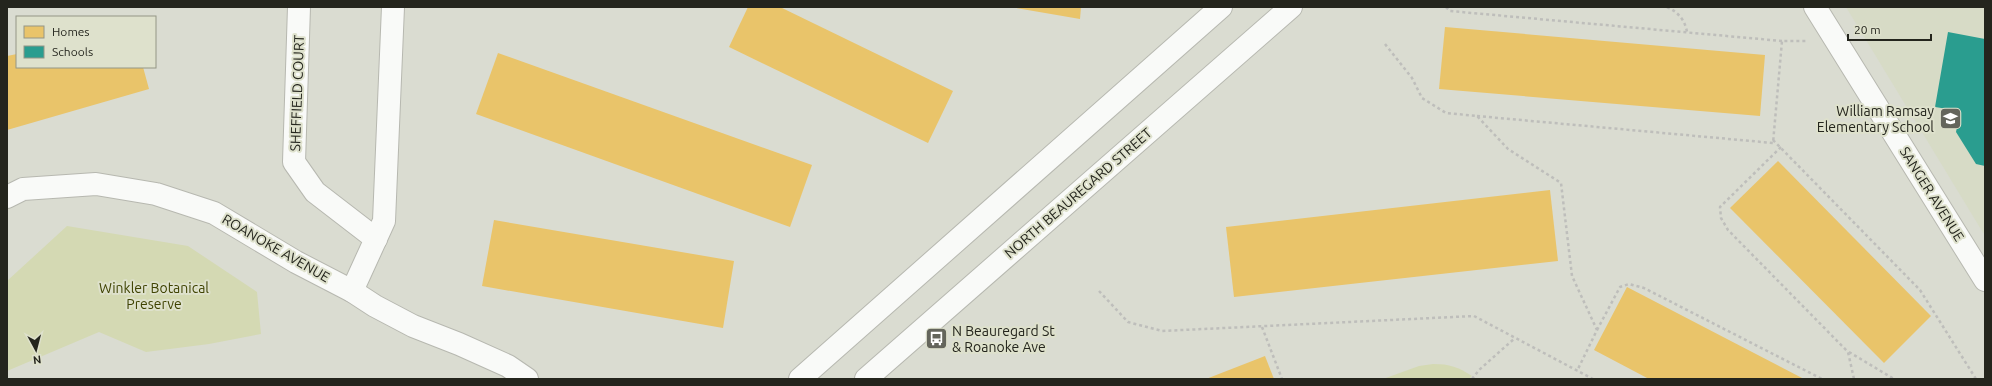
<svg xmlns="http://www.w3.org/2000/svg" width="1992" height="386" font-family="Ubuntu,sans-serif">
<style>
.built{fill:#d7dbc6}
.green{fill:#d4d9b3}
.homes{fill:#e9c46a}
.schools{fill:#2a9d8f}
.lines{fill:none;stroke-linecap:round;stroke-linejoin:round}
.minor-casing{stroke:#b7b8b0;stroke-width:24}
.major-casing{stroke:#b7b8b0;stroke-width:24}
.path{stroke:#bebebb;stroke-width:2.5;stroke-dasharray:3 3;stroke-linecap:butt}
.minor{stroke:#f9faf8;stroke-width:22}
.major{stroke:#f9faf8;stroke-width:22}
.labels{text-anchor:middle;stroke-width:4;stroke-linejoin:round;paint-order:stroke}
.street-label{font-size:14px;fill:#24251d;stroke:#dee1cc}
.poi-label{font-size:14px;fill:#24251d;stroke:#dee1cc;text-anchor:end}
.park-label{font-size:14px;fill:#3f4302;stroke:#dee1cc}
</style>
<rect width="100%" height="100%" fill="#dadcd1"/>
<path class="built" d="M1846,7H1985V235L1982,231Z"/>
<g class="green">
<path d="M67,226L188,246L257,292L261,334L209,344L146,352L99,332L7,371V281Z"/>
<path d="M1433,364C1450,364 1458,367 1472,376L1469,379H1383L1419,366Z"/>
</g>
<g class="homes">
<path d="M748,7H780L953,91L928,143L729,47Z"/>
<path d="M1010,7H1081L1080,19Z"/>
<path d="M1445,27L1765,55L1760,116L1439,89Z"/>
<path d="M498,53L812,165L790,227L476,114Z"/>
<path d="M17,54V67H143L149,89L7,130V56Z"/>
<path d="M1778,161L1931,316L1884,363L1730,208Z"/>
<path d="M1550,190L1558,261L1234,297L1226,227Z"/>
<path d="M494,220L734,261L723,328L482,286Z"/>
<path d="M1627,287L1727,339L1804,379H1649L1594,350Z"/>
<path d="M1265,356L1274,379H1206Z"/>
</g>
<path class="schools" d="M1948,32L1985,39V166L1976,164L1956,132L1960,111L1935,107Z"/>
<g class="lines">
<defs>
<g id="minor">
<path d="M299,7L294,162L315,192L376,239"/>
<path d="M1815,7L1985,280"/>
<path d="M7,197L23,189L96,184L156,194L214,213L296,262L352,291L375,306L413,326L459,344L508,366L527,379"/>
<path d="M352,291L384,221L393,7"/>
</g>
<g id="major">
<path d="M800,379L1221,7"/>
<path d="M866,379L1291,7"/>
</g>
</defs>
<use href="#minor" class="minor-casing"/>
<use href="#major" class="major-casing"/>
<g class="path">
<path d="M1446,7L1450,11L1782,41"/>
<path d="M1667,7C1678,12 1685,20 1687,32"/>
<path d="M1385,44L1412,78L1422,98L1446,113L1477,116L1508,149L1561,183L1572,276L1597,330L1577,371"/>
<path d="M1477,116L1773,143L1782,41H1807"/>
<path d="M1773,140L1920,290L1976,379"/>
<path d="M1781,147L1720,207L1721,218L1728,230L1848,352L1854,379"/>
<path d="M1099,291L1128,322L1162,331L1474,316L1593,379"/>
<path d="M1262,327L1282,379"/>
<path d="M1597,330L1620,287L1629,284L1644,288L1822,379"/>
<path d="M1849,352L1894,379"/>
<path d="M1472,379L1479,370L1515,338"/>
</g>
<use href="#minor" class="minor"/>
<use href="#major" class="major"/>
</g>
<defs>
<symbol id="school-square" viewBox="-11 -11 22 22"><rect x="-9" y="-9" width="18" height="18" rx="4" fill="#64655c" stroke="#dee1cc"/><path d="M0-5L7-2L0 1L-7-2ZM-4 1L0 2.5L4 1V4Q0 6-4 4Z" fill="#fff"/></symbol>
<symbol id="bus-square" viewBox="-11 -11 22 22"><rect x="-9" y="-9" width="18" height="18" rx="4" fill="#64655c" stroke="#dee1cc"/><path d="M-5-6H5V4H4V6H2V4H-2V6H-4V4H-5ZM-3.5-4V0h7V-4ZM-3.5 1.2v1.5H-2V1.2ZM2 1.2v1.5H3.5V1.2Z" fill="#fff"/></symbol>
</defs>
<g fill-rule="evenodd">
<use href="#school-square" x="1938" y="106" width="25" height="25"/>
<use href="#bus-square" x="924" y="326" width="25" height="25"/>
</g>
<g class="labels">
<g class="street-label">
<text transform="translate(297 93) rotate(-88)" y="5">SHEFFIELD COURT</text>
<text transform="translate(1078 193) rotate(-41)" y="5">NORTH BEAUREGARD STREET</text>
<text transform="translate(1932 194) rotate(58)" y="5">SANGER AVENUE</text>
<text transform="translate(276 248) rotate(30)" y="5">ROANOKE AVENUE</text>
</g>
<g class="poi-label">
<text x="1934" y="116">William Ramsay<tspan x="1934" dy="16">Elementary School</tspan></text>
<text x="952" y="336" text-anchor="start">N Beauregard St<tspan x="952" dy="16">&amp; Roanoke Ave</tspan></text>
</g>
<g class="park-label">
<text x="154" y="293">Winkler Botanical<tspan x="154" dy="16">Preserve</tspan></text>
</g>
</g>
<rect width="1992" height="386" fill="none" stroke="#24251d" stroke-width="16"/>
<rect x="16" y="16" width="140" height="52" fill="#dee1cc" stroke="#949686"/>
<rect x="24" y="26" width="20" height="12" fill="#e9c46a" stroke="#949686"/>
<text x="52" y="36" font-size="12" fill="#24251d">Homes</text>
<rect x="24" y="46" width="20" height="12" fill="#2a9d8f" stroke="#949686"/>
<text x="52" y="56" font-size="12" fill="#24251d">Schools</text>
<g transform="translate(36 350) rotate(173)" stroke="#dee1cc" stroke-width="3" paint-order="stroke">
<path d="M0-3L7 15L0 10L-7 15Z" fill="#24251d"/>
<text y="-6" font-size="11" font-weight="bold" text-anchor="middle" fill="#24251d">N</text>
</g>
<path d="M1848 34v6h83v-6" fill="none" stroke="#24251d" stroke-width="2"/>
<text x="1854" y="34" font-size="12" fill="#24251d" stroke="#dee1cc" stroke-width="3" paint-order="stroke">20 m</text>
</svg>
